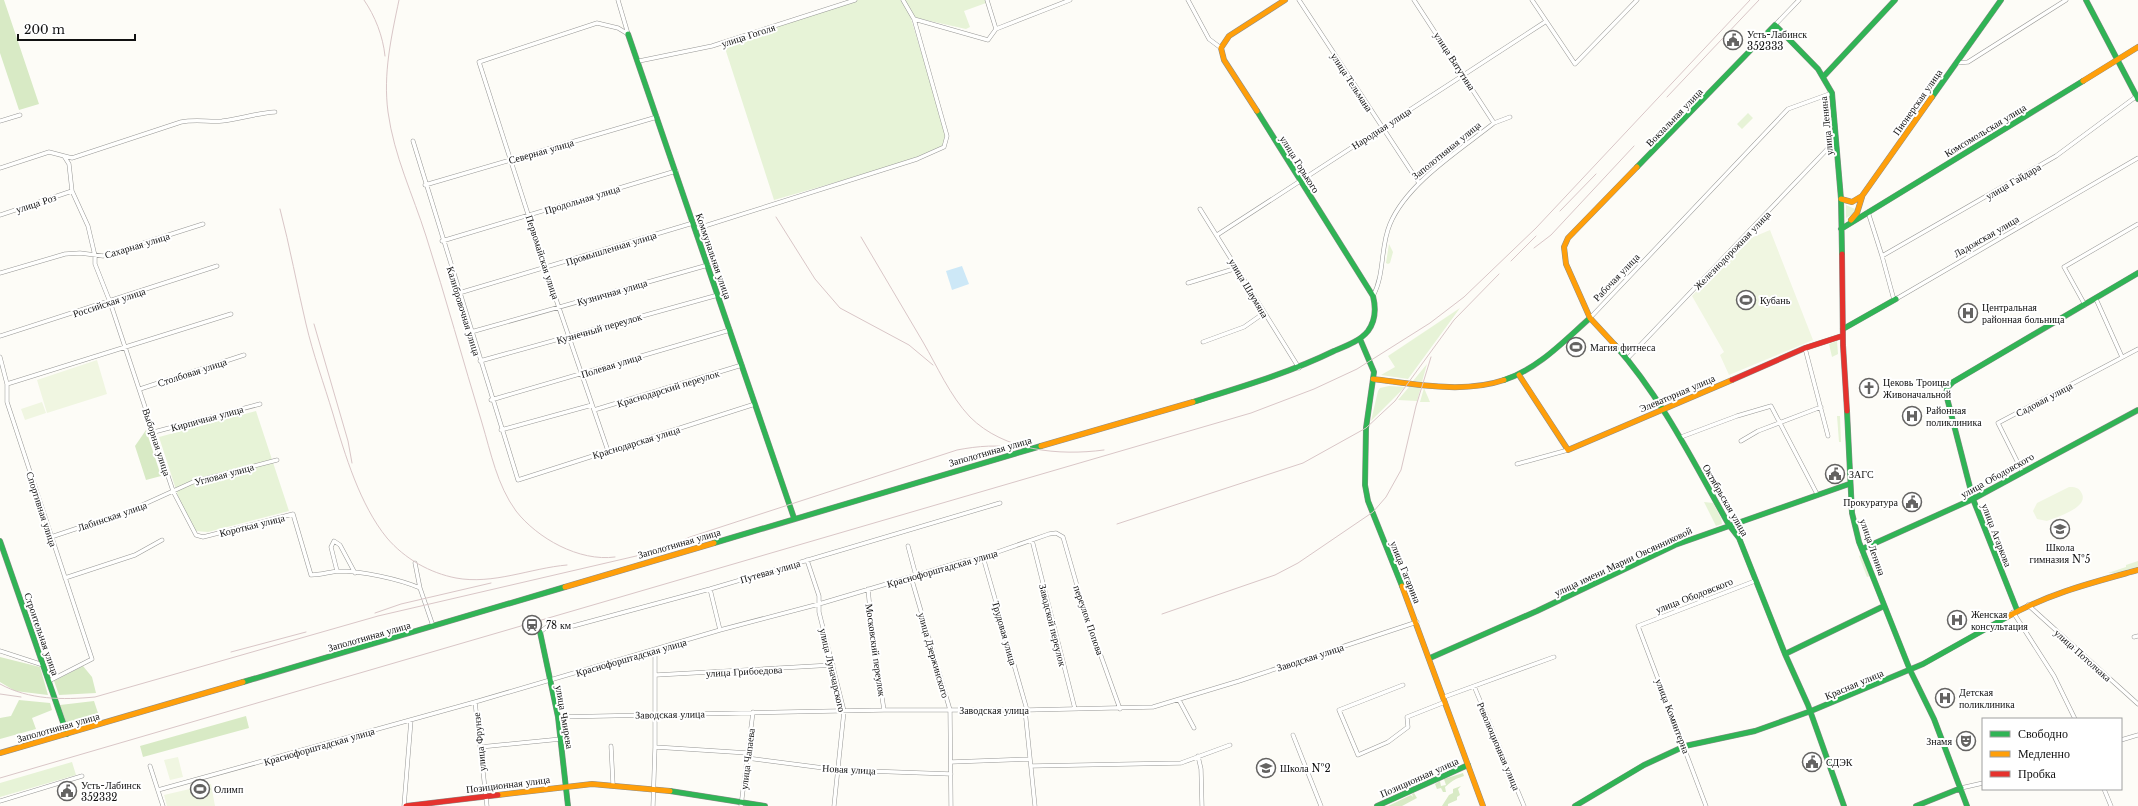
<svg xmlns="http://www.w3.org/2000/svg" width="2138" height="806" font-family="'Libre Baskerville',serif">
	<rect width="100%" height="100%" fill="#fdfcf7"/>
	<!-- green -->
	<path fill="#e7f3d7" d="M856,0h47l5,9 39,127 -3,11 -27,12 -143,41 -50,-155z
		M904,0h81l1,3 -22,8 6,16 -4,2 -54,-12z
		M1748,113l5,5 -11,11 -5,-5z
		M1846,205l9,4v4l-9,5z
		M1389,244l4,8 -3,11 -2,1 -2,-1z
		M1460,308l-52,71 -27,-4 14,-8 -7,-11z
		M1837,341l1,13 -6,3 -3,-13z
		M1427,364l-5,18 -9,-1z
		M1389,386l16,1 -34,34 7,-30 2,-3z
		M1409,387h12l-4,14 -19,-1z
		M1424,388l6,14h-10z
		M256,411l33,100 -81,21 -13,-1 -14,-26 -22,-68z
		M1837,416h3l1,26h-2z
		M1704,502l9,1 8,15 1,6 -6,2z
		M1862,555l8,21 -3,1 -8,-21z
		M2138,561v6l-23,6h-7l18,-6v-2z
		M72,762l4,13 -76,22v-14z"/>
	<!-- forest -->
	<path fill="#d8eac5" d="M0,0h4l35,104 -20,6 -19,-57z
		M146,430l15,46 -15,4 -11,-34z
		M0,657l40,10 8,28 -33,-4 -15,-9z
		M83,666l9,11 4,16 -37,2 -5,-14z
		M19,700l31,3 2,7 -20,8 4,11 -36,10v-21l11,-2z
		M94,701l5,15 -32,9 -7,-20z
		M246,716l3,12 -106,29 -3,-11z
		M1463,773l1,3c-12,4 -11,5 -19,11l1,5h-3l-2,-4 -4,1 -2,-5 5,-3 1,5 5,-1 -2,-6z
		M1461,786l-3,3 2,6 -3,2v3l-9,4v2h-6l7,-11 4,-2v-4z
		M1414,793l3,5 -15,8h-14l23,-11 2,2 -1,-3z"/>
	<!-- pitch -->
	<path fill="#f0f6e1" d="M1770,230l43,110 -84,35 -9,-20 4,-3 -32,-56 52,-55z
		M97,360l10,34 -60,19 -10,-33z
		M42,402l4,11 -21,7 -4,-11z
		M2069,487c5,0 9,0 12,5 10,15 -24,25 -34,29l-10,-2 -4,-8 4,-8z
		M178,757l5,20 -13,3 -6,-20z
		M211,784l4,22h-48l-3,-11z"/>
	<!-- water -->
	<path fill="#cde8f7" d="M962,266l7,18 -17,6 -6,-19z"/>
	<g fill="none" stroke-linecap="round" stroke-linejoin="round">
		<defs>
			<path id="street" d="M618,0l10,34
				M987,0l9,29
				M1188,0l21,39 12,9
				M1299,0l120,183
				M1414,0l80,123
				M1532,0l43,64 62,-64
				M914,19l74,21 8,-11
				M1775,25l24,-25
				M996,29l74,-29
				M639,61l73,-15 143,-46
				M1956,63l12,-1 98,-62
				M0,121l20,-6
				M413,141l105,339 237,-76
				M64,156l5,8 3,27 16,35 7,30v8l15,38 63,189 23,44 7,2 90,-23 18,61c10,0 18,-3 27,-4 24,0 61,8 82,17l13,38
				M0,168l49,-16 23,6 109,-36c14,-3 27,0 41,-1 18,-2 35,-8 53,-9
				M425,185l232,-68
				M1200,209l99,159
				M1868,212l14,44 12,44
				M0,215l72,-24
				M695,229l222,-70 27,-12 3,-11 -33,-117 -11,-19
				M1217,235l328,-213
				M442,241l234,-70
				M1882,256l174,-100 81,-60
				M0,273l65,-19 15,-1 23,3 100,-32
				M1188,283l49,-15
				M459,293l234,-70
				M1373,296c12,-22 7,-49 17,-72 17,-41 70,-74 104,-101l16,-6
				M1896,299l242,-141
				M2096,299l26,58
				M2085,305l-21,-38 74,-43
				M1590,318l198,-209 44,-16
				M471,332l237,-67
				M0,336l217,-70
				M1203,342l41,-15 20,-14
				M1805,348l23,88
				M0,357l7,27v18l85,257 -43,22
				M1627,359l209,-219
				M480,361l238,-66
				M7,384l224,-70
				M140,389l104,-34
				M491,400l239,-70
				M594,410l148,-45
				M501,430l91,-25
				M154,432l106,-28
				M1681,437l56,-21 34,-10 46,88
				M1741,441l17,-10 63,-24
				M608,451l-63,-184 -66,-205 118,-39 21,5 10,6
				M1517,464l51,-14
				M2022,471l-24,-48 140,-74
				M51,537l78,-26 64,-29 84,-22
				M1032,540l43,169
				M908,546l8,30
				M983,557l44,153
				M807,560l12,36v16l25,99 -10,95
				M415,563l5,25
				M337,571l-6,-24 3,-6 6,4 15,28
				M911,577l39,133 1,96
				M65,578l70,-23 27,-15
				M710,589l10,41
				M868,589l5,51 11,70
				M2028,605l110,99
				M2013,612l41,64 21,43
				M540,632l8,-6h25l137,-37 290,-86
				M2134,637l4,-1
				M0,651l43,14
				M656,675l177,-10
				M1403,685l-64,25 19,45 30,-13 20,-15 -1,-10 38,-15
				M1474,686l50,120
				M1444,697l110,-40
				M1179,700l15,28
				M475,702l12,104
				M1025,710l10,96
				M558,717l326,-7h143l126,-3 86,-26 178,-59
				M1293,735l28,71
				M2121,740l17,-5
				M611,746l2,38
				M480,747l81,-8
				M655,747l93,6
				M1198,756l3,13 1,37
				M747,758l92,12 112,4
				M951,762l79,-3
				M150,766l13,40
				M1031,766l150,-3 49,-18
				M1961,788l22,-5
				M2104,789l7,17
				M158,790l317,-88 245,-72 99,-26 145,-43 19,-4 66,-23 7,-1 7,4 19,66 38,106
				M0,801l82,-25
				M404,806l7,-86
				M653,806l2,-59v-97
				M741,806l12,-94
				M1706,806l-68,-180 117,-45"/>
			<path id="fast" d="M2086,0l52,99
				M628,34l166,484
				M1824,76l71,-76
				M1932,97l69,-97
				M1637,167l138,-142 43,44 14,24 9,106 1,55
				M1841,229l242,-148
				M1843,329l53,-30
				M1360,339l14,33 -8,56 -1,57 3,16 34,85
				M1615,345c47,53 79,118 114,180l10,13 46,116 23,51 36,101
				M1504,380c34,-11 60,-39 86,-62
				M1193,402c48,-15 96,-29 141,-51 12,-5 26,-10 34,-20 8,-11 8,-23 5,-35l-116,-185
				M1847,411l5,102 7,29 51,128 24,49 33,87
				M0,541l67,193
				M714,543l327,-97
				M1862,549l111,-50 165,-89
				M2017,610l-44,-111 -27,-105 1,-6 6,-6 185,-109
				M540,632l18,85 10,89
				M1785,654l99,-48
				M1430,658l107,-47 138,-66 174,-61
				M243,682l322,-95
				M670,791l95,15
				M1377,806l91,-41
				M1575,806l69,-41 41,-19 70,-15 56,-20 112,-47 84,-47
				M1916,806l45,-18"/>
			<path id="slow" d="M2083,81l55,-34
				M1257,111l-33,-51 -3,-12 8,-12 56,-36
				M1841,199l11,3 10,-6 70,-99
				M1851,220l6,-7 5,-16
				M1615,345l-25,-27 -24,-54 -2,-17 4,-9 69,-71
				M1519,375l49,75 164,-70
				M1373,379c42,5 90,15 131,1
				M1041,446l152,-44
				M1402,586l81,220
				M565,587l149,-44
				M2007,617c43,-24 84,-34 131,-47
				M0,753l243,-71
				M498,795l94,-11 78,7"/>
			<path id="jam" d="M1842,254l1,91 4,66
				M1732,380l73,-32 37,-12
				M406,806l92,-11"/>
		</defs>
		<!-- street casing -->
		<use href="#street" stroke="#979795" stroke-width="4.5"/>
		<!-- fast casing -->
		<use href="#fast" stroke="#8e8d8b" stroke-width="6"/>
		<!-- slow casing -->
		<use href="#slow" stroke="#8e8d8b" stroke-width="6"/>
		<!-- jam casing -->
		<use href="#jam" stroke="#8e8d8b" stroke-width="6"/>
		<!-- street -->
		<use href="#street" stroke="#fffffe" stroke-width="3.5"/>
		<!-- fast -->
		<use href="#fast" stroke="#30b455" stroke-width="5"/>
		<!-- slow -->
		<use href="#slow" stroke="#ff9f0a" stroke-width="5"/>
		<!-- jam -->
		<use href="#jam" stroke="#e5322d" stroke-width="5"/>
		<!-- rail -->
		<path stroke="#d9c6c7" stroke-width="1" d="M364,0c11,16 19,36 21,56
			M399,0c-8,38 -16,74 -11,112 6,44 25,83 38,124 20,62 37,125 56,187 9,30 15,62 34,88 21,27 63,51 99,46
			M1667,97l92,-97
			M280,209c10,38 17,77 26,115 7,30 18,60 27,90 12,41 27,91 54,124 18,21 43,35 69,40 37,7 75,-10 111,-13
			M1560,211l36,-37
			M776,217l39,62 25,29 69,37 24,20
			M861,237c21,35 41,70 62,105 14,24 27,54 47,75 34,34 89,39 134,33
			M1534,248l17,-13 83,-89
			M1511,261l25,-25
			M314,324l34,117 4,22
			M1117,524l186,-61 63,-35 29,-27 59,-81 45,-46
			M375,613l26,-9 90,-21
			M1162,614l113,-39 23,-12 75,-51 13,-15 15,-27 15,-64 15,-49
			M231,652l75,-20
			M0,684c29,16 63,16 95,13l283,-81 284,-66 28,-13 267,-87c21,-4 42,-6 63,-1
			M0,694l21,3
			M0,778l1251,-365 63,-24 43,-20 73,-46 34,-26 72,-69 214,-228"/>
	</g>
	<!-- icons -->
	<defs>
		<symbol id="civic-ring" viewBox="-11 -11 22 22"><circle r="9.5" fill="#fff" stroke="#646362" stroke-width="1.5"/><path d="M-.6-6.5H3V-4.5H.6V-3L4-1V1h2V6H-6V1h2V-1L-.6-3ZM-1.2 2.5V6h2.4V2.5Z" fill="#646362"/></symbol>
		<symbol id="stadium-ring" viewBox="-11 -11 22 22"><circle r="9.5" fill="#fff" stroke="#646362" stroke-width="1.5"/><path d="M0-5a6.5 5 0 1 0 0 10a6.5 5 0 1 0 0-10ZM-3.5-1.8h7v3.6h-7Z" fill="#646362"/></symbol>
		<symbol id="hospital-ring" viewBox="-11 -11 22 22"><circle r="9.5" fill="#fff" stroke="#646362" stroke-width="1.5"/><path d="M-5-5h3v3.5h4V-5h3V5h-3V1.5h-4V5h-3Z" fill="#646362"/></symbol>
		<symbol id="church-ring" viewBox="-11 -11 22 22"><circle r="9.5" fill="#fff" stroke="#646362" stroke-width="1.5"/><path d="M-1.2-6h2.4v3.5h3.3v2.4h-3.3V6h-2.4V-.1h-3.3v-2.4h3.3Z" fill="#646362"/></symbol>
		<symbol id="school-ring" viewBox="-11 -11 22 22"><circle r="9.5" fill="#fff" stroke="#646362" stroke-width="1.5"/><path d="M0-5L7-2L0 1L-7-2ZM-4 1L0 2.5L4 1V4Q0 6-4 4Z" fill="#646362"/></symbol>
		<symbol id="station-ring" viewBox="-11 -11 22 22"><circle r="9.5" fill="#fff" stroke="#646362" stroke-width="1.5"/><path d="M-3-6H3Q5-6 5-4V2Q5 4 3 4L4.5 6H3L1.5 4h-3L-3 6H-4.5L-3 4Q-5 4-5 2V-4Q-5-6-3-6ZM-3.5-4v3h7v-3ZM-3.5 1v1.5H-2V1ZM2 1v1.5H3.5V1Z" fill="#646362"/></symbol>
		<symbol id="theatre-ring" viewBox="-11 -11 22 22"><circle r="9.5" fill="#fff" stroke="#646362" stroke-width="1.5"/><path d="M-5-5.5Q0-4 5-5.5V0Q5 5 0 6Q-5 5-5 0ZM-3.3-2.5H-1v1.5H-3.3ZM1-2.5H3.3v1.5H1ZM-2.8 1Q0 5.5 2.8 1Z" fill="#646362"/></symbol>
	</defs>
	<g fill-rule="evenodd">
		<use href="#civic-ring" x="1722" y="29" width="22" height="22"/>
		<use href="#stadium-ring" x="1735" y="289" width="22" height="22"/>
		<use href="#hospital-ring" x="1957" y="302" width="22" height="22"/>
		<use href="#stadium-ring" x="1565" y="336" width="22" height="22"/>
		<use href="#church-ring" x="1858" y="377" width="22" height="22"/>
		<use href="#hospital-ring" x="1901" y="405" width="22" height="22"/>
		<use href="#civic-ring" x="1824" y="463" width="22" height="22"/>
		<use href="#civic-ring" x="1901" y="491" width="22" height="22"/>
		<use href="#school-ring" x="2049" y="518" width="22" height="22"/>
		<use href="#hospital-ring" x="1946" y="609" width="22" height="22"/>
		<use href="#station-ring" x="521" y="614" width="22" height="22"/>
		<use href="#hospital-ring" x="1934" y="687" width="22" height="22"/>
		<use href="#theatre-ring" x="1955" y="730" width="22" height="22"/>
		<use href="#civic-ring" x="1801" y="751" width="22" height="22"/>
		<use href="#school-ring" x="1255" y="757" width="22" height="22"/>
		<use href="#stadium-ring" x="189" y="778" width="22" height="22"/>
		<use href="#civic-ring" x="56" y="780" width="22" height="22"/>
	</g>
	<g text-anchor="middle" stroke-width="4" stroke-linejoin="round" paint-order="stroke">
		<!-- poi labels -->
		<g font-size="10" fill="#111" stroke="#fff" text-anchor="start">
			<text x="1747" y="38">Усть-Лабинск<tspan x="1747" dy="12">352333</tspan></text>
			<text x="1760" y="304">Кубань</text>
			<text x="1982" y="311">Центральная<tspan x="1982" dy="12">районная больница</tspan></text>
			<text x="1590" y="351">Магия фитнеса</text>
			<text x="1883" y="386">Цековь Троицы<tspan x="1883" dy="12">Живоначальной</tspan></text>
			<text x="1926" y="414">Районная<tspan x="1926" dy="12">поликлиника</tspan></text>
			<text x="1849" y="478">ЗАГС</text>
			<text x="1898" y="506" text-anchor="end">Прокуратура</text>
			<text x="2060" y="551" text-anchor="middle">Школа<tspan x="2060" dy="12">гимназия №5</tspan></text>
			<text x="1971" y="618">Женская<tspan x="1971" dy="12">консультация</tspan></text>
			<text x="546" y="629">78 км</text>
			<text x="1959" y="696">Детская<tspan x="1959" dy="12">поликлиника</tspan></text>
			<text x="1952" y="745" text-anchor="end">Знамя</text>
			<text x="1826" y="766">СДЭК</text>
			<text x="1280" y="772">Школа №2</text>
			<text x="81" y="789">Усть-Лабинск<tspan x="81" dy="12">352332</tspan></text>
			<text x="214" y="793">Олимп</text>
		</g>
		<!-- street labels -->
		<g font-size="10" fill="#111" stroke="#fff">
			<text transform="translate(748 35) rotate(-18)" y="4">улица Гоголя</text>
			<text transform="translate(1455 61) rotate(57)" y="4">улица Ватутина</text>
			<text transform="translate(1352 82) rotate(57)" y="4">улица Тельмана</text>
			<text transform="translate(1917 102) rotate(-55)" y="4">Пионерская улица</text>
			<text transform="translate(1674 117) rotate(-46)" y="4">Вокзальная улица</text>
			<text transform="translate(1826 126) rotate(-96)" y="4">улица Ленина</text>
			<text transform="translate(1381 128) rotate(-33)" y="4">Народная улица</text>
			<text transform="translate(1985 130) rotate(-31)" y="4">Комсомольская улица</text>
			<text transform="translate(1446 150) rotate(-39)" y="4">Заполотняная улица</text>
			<text transform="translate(541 151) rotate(-16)" y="4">Северная улица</text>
			<text transform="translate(1300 164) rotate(58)" y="4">улица Горького</text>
			<text transform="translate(2013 181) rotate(-30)" y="4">улица Гайдара</text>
			<text transform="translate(582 199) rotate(-17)" y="4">Продольная улица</text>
			<text transform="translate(36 203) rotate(-18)" y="4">улица Роз</text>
			<text transform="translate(1986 236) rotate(-30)" y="4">Ладожская улица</text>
			<text transform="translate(137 245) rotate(-17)" y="4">Сахарная улица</text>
			<text transform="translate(611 248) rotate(-17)" y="4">Промышленная улица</text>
			<text transform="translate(1732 250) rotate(-46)" y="4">Железнодорожная улица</text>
			<text transform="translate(714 256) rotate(71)" y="4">Коммунальная улица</text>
			<text transform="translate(543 257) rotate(72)" y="4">Первомайская улица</text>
			<text transform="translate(1616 277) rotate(-46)" y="4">Рабочая улица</text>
			<text transform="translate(1249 288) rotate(59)" y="4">улица Шаумяна</text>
			<text transform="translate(612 292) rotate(-16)" y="4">Кузничная улица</text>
			<text transform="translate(109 302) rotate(-18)" y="4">Российская улица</text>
			<text transform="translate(464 311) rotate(73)" y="4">Калибровочная улица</text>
			<text transform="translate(599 328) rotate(-16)" y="4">Кузнечный переулок</text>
			<text transform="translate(611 365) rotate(-17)" y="4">Полевая улица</text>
			<text transform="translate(192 372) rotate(-18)" y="4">Столбовая улица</text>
			<text transform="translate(668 388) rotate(-17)" y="4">Краснодарский переулок</text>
			<text transform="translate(1677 393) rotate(-23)" y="4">Элеваторная улица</text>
			<text transform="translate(2044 399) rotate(-28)" y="4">Садовая улица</text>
			<text transform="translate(207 418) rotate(-15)" y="4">Кирпичная улица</text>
			<text transform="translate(157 442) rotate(72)" y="4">Выборная улица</text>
			<text transform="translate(636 442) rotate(-17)" y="4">Краснодарская улица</text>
			<text transform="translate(990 451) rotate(-16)" y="4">Заполотняная улица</text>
			<text transform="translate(224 474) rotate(-15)" y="4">Угловая улица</text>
			<text transform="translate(1997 475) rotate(-29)" y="4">улица Ободовского</text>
			<text transform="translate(1726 500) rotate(60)" y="4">Октябрьская улица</text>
			<text transform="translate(42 509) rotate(72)" y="4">Спортивная улица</text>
			<text transform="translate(112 516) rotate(-19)" y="4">Лабинская улица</text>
			<text transform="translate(252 525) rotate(-14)" y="4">Короткая улица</text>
			<text transform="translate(1997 535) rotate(69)" y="4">улица Агаркова</text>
			<text transform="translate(679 543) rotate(-16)" y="4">Заполотняная улица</text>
			<text transform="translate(1873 547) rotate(71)" y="4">улица Ленина</text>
			<text transform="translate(1623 561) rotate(-25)" y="4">улица имени Марии Овсянниковой</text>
			<text transform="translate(942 568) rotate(-16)" y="4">Краснофорштадская улица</text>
			<text transform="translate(770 571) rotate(-16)" y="4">Путевая улица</text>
			<text transform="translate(1406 572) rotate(68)" y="4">улица Гагарина</text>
			<text transform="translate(1694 595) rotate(-21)" y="4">улица Ободовского</text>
			<text transform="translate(1089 620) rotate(71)" y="4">переулок Попова</text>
			<text transform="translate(1053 625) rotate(76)" y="4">Заводской переулок</text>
			<text transform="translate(1005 633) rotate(74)" y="4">Трудовая улица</text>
			<text transform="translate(42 634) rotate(71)" y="4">Строительная улица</text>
			<text transform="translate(369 636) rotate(-16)" y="4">Заполотняная улица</text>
			<text transform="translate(876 650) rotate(82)" y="4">Московский переулок</text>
			<text transform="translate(934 655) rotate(74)" y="4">улица Дзержинского</text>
			<text transform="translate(2083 655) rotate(42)" y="4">улица Потолчака</text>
			<text transform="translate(631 657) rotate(-16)" y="4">Краснофорштадская улица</text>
			<text transform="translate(1310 657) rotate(-18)" y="4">Заводская улица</text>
			<text transform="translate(833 670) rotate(77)" y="4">улица Луначарского</text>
			<text transform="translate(744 671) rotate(-3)" y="4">улица Грибоедова</text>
			<text transform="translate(1854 684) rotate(-23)" y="4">Красная улица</text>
			<text x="994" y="714">Заводская улица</text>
			<text transform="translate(670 714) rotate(-1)" y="4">Заводская улица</text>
			<text transform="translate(1673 716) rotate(69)" y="4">улица Коминтерна</text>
			<text transform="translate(565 717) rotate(80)" y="4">улица Чмирева</text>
			<text transform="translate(58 727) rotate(-16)" y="4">Заполотняная улица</text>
			<text transform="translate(479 742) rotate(-96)" y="4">улица Фрунзе</text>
			<text transform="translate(319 746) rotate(-16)" y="4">Краснофорштадская улица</text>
			<text transform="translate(1499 746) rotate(67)" y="4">Революционная улица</text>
			<text transform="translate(747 759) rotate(-83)" y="4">улица Чапаева</text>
			<text transform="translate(849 769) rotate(3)" y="4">Новая улица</text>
			<text transform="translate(1419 777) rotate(-24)" y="4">Позиционная улица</text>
			<text transform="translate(508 784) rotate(-7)" y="4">Позиционная улица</text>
		</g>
	</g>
	<!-- legend -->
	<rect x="1982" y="718" width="140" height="72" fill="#ffffff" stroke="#a0a0a0"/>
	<rect x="1990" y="731" width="20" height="6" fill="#30b455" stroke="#a0a0a0"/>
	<text x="2018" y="738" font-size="12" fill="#111111">Свободно</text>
	<rect x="1990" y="751" width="20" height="6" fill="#ff9f0a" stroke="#a0a0a0"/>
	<text x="2018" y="758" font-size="12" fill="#111111">Медленно</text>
	<rect x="1990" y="771" width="20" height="6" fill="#e5322d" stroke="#a0a0a0"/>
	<text x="2018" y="778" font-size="12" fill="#111111">Пробка</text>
	<!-- scale -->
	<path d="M18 34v6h117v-6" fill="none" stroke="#111111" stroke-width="2"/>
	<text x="24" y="34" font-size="12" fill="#111111" stroke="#ffffff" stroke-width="3" paint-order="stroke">200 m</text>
</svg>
